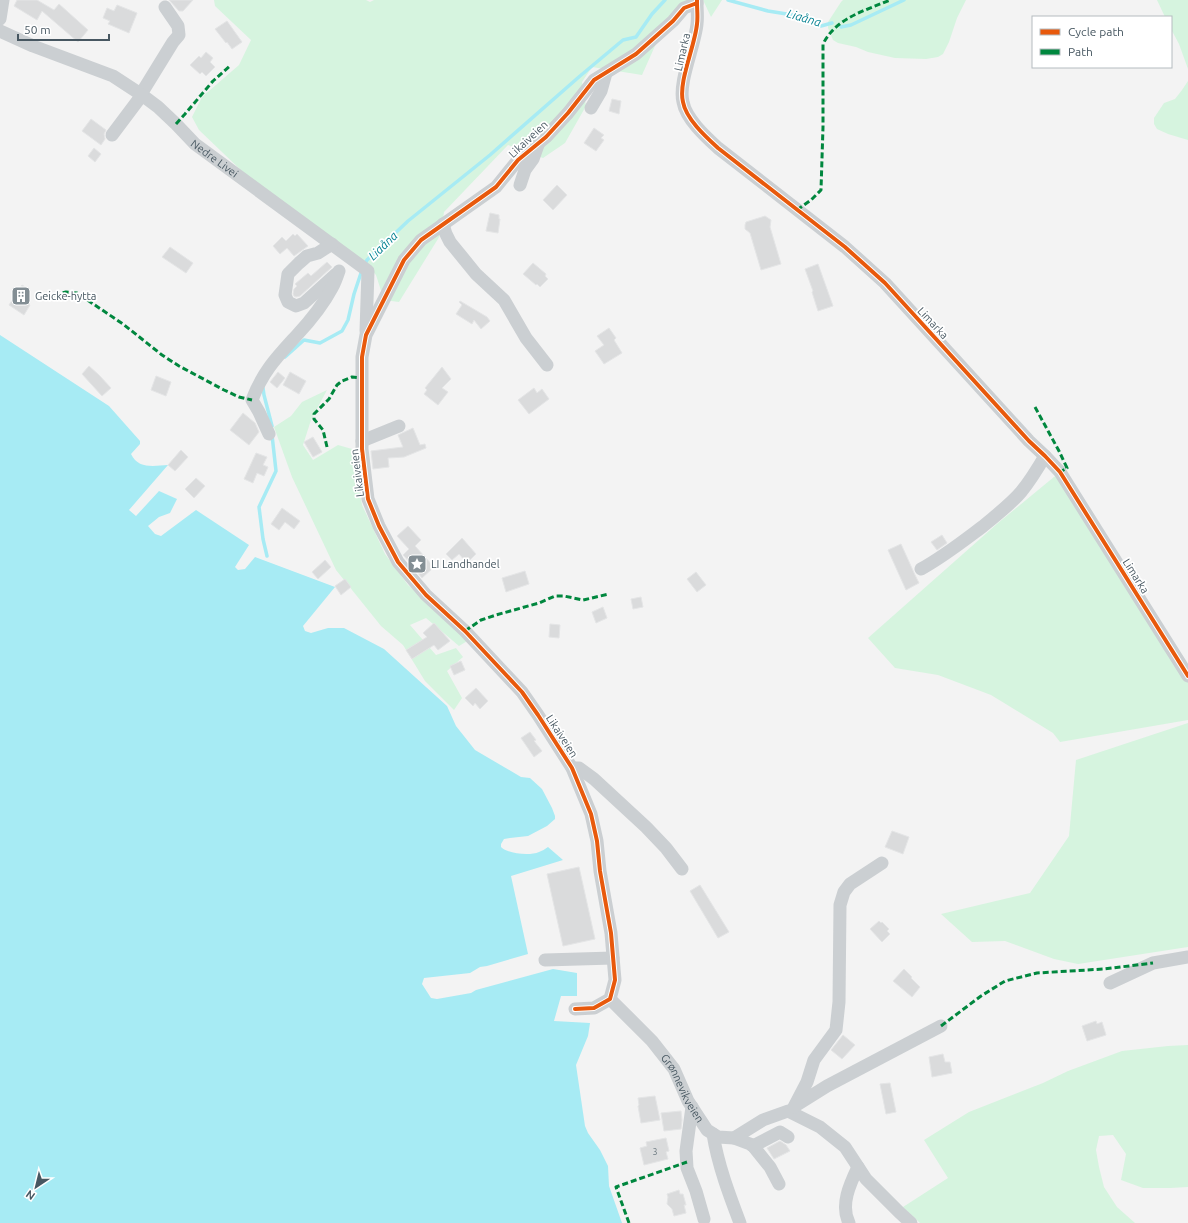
<svg xmlns="http://www.w3.org/2000/svg" width="1188" height="1223" font-family="Ubuntu,sans-serif">
	<rect width="100%" height="100%" fill="#f3f3f3"/>
	<!-- green -->
	<path fill="#d6f4df" d="M214,0h152l4,2 4,-2h313l-24,28 -21,47 -50,-8 -10,15 4,24 -21,37 -22,15 -35,-13 -64,67 -3,22 -42,68 -15,-2 -8,-25 -11,-12 -119,-88 -47,-45 -7,-13 10,-20 37,-32 12,-25 -36,-34z
		M703,0h19l-11,17z
		M843,0h123l-9,18 -8,24 -6,12 -5,3 -12,2 -31,-1 -27,-6 -12,-5 -18,-4 -5,-3 -5,-12v-6l13,-20z
		M1157,0h31v69l-9,-25 -8,-15v-12h-6z
		M1188,81v59l-20,-6 -11,-5 -3,-5v-6l10,-15 11,-4 7,-9z
		M327,390l-16,30 -8,25 10,15 25,-15 14,4 10,56 23,49 23,31 61,55 -10,6 -33,-28 -16,7 26,30 20,-7 7,9 -16,14 15,27 -8,12 -29,-29 -22,-36 -22,-19 -45,-56 -44,-93 -18,-50 17,-11 11,-14z
		M1060,472l128,204v44l-128,22 -7,-9 -62,-38 -53,-20 -43,-7 -27,-30 130,-115z
		M1188,723v224l-110,17 -24,-5 -49,-18 -33,1 -31,-28 89,-21 39,-57 7,-76z
		M1188,1045v142l-18,1h-27l-22,-8 5,-26 -13,-19 -14,1 -3,14 3,17 5,20 13,20 18,16h-215l-17,-16 45,-29 -24,-38 45,-28 74,-29 25,-12 54,-20 46,-5z"/>
	<!-- water -->
	<path fill="#a7ebf4" d="M0,335l109,71 31,35v3l-9,10c7,15 22,12 37,11l-39,45 7,6 23,-25 18,8 -7,14 -11,4 -11,9 7,8 6,2 35,-26 53,35 -14,22 3,3 7,-1 10,-12 80,30 -32,39 2,5 6,2 17,-5h16l40,21 63,57 9,20 19,24 46,27 9,1 12,11 10,19 3,8v3l-8,7 -19,10 -18,2 -6,1 -3,5v3c7,7 29,9 38,5 3,-1 6,-3 9,-5l15,13 -52,16 17,78 -41,12 -7,1 -10,6 -46,5 -2,6 9,14 6,1 34,-6 5,-3 77,-21 24,4v23h-16l-7,25 36,2 -2,13 -12,29 9,61 3,7 12,17 8,16 1,20 13,37h-622z"/>
	<g fill="none" stroke-linecap="round" stroke-linejoin="round">
		<!-- stream -->
		<path stroke="#a7ebf4" stroke-width="3.5" d="M728,0l40,11 25,4 14,7 14,4 11,-3
			M841,27l10,-2 53,-25
			M365,264l2,-4 41,-39 82,-66 90,-79 43,-36 13,-3 16,-23 13,-14
			M285,357l19,-17 16,3 22,-12 6,-11 6,-26 8,-24
			M263,388l1,7 8,31
			M267,556l-4,-17 -4,-32 17,-36 -4,-36"/>
	</g>
	<!-- building -->
	<path fill="#dadbdc" stroke="#e4e5e6" d="M17,0h20l17,10 5,-6 29,26 -10,12 -36,-31 -5,9 -23,-14z
		M169,0h24l-10,11h-4z
		M117,5l20,8 -8,20 -21,-9 2,-3 -7,-3 4,-10 7,3z
		M227,21l15,21 -10,7 -5,-7 -1,1 -11,-14z
		M206,52l7,6 -3,4 5,5 -9,9 -4,-4 -2,2 -10,-9 9,-9 2,2z
		M612,99l9,2 -2,13 -10,-3z
		M91,119l15,11 -2,4 1,5 -4,6 -19,-14z
		M594,128l10,7 -3,3 3,2 -8,11 -12,-8z
		M94,148l7,6 -6,8 -7,-6z
		M557,185l10,10 -14,15 -10,-10z
		M490,213l9,2v4h1l-2,14 -12,-2z
		M765,216l6,4 -1,7 11,37 -20,6 -11,-37 -5,-4v-4l1,-3z
		M293,234l2,2 2,-2 11,12 -14,10 -7,-8 -7,6 -7,-8 9,-9 4,4z
		M170,247l23,16 -7,10 -24,-16z
		M327,262l5,5 -32,29 -4,1 -2,-1 -1,-2 1,-5 3,-3 -2,-2 13,-11 3,3z
		M533,263l13,11 -1,2 3,3 -8,8 -3,-3 -1,1 -13,-11z
		M818,264l15,42 -15,5 -6,-19 1,-1 -8,-22z
		M22,285l8,5 -7,11 7,4 -6,10 -15,-10z
		M460,301l27,16 3,4 -9,8 -7,-9 -2,4 -16,-10 6,-9 -3,-3z
		M609,328l7,10 -2,2 8,13 -18,11 -9,-13 9,-6 -7,-9z
		M89,366l10,9 12,13 -9,8 -20,-22z
		M442,367l9,12 -9,9 6,4 -10,13 -14,-11 3,-4 -2,-2z
		M278,372l7,6 -8,10 -7,-6z
		M290,372l16,9 -7,13 -16,-9z
		M156,376l15,6 -5,14 -15,-6z
		M534,388l3,5 5,-4 7,10 -20,15 -11,-14z
		M243,413l12,10 4,9 -10,13 -19,-15z
		M413,428l7,17 5,-1 1,4 -22,9 -16,1 1,9 -16,2 -2,-18 32,-4 -5,-12z
		M313,437l9,15 -9,5 -9,-15z
		M181,450l7,7 -13,14 -7,-6z
		M256,453l11,4 -4,8 5,2 -4,9 -7,-3 -4,10 -9,-4z
		M196,478l9,8 -11,12 -9,-9z
		M282,508l18,13 -6,8 -9,-7 -6,8 -8,-6z
		M408,526l13,14 -6,6 19,21 -12,11 -17,-21 -2,-2 6,-6 -12,-13z
		M942,535l5,8 -10,7 -6,-8z
		M462,538l14,16 -9,9 -8,-9 -7,6 -6,-6z
		M901,544l14,31 4,8 -13,7 -18,-40z
		M325,560l6,7 -13,12 -6,-7z
		M525,571l4,13 -23,8 -4,-14z
		M696,572l10,13 -9,7 -10,-13z
		M345,579l6,8 -10,8 -6,-9z
		M641,597l2,10 -10,2 -2,-10z
		M603,607l4,11 -11,5 -4,-11z
		M434,623l16,18 -12,9 -4,-5 -22,14 -6,-9 21,-13 -4,-4z
		M550,624l10,1 -1,13 -10,-1z
		M461,661l4,9 -11,5 -4,-9z
		M476,688l12,13 -8,8 -5,-6 -2,3 -8,-8z
		M530,732l6,8 -2,1 8,10 -8,6 -13,-19z
		M892,831l17,6 -6,17 -18,-7z
		M579,867l16,72 -32,7 -16,-72z
		M700,885l29,47 -11,6 -28,-47z
		M879,921l2,2 1,-1 7,7 -2,2 3,3 -8,8 -12,-13z
		M904,969l8,8 -1,1 9,9 -8,10 -19,-16z
		M1096,1021l1,3 5,-2 4,13 -19,6 -5,-15z
		M843,1035l12,10 -13,14 -11,-9z
		M943,1054l2,8h5l2,11 -20,4 -3,-20z
		M890,1083l6,29 -10,2 -6,-30z
		M655,1096l5,24 -19,3 -3,-17 1,-1 -1,-7z
		M681,1111l1,9 -1,9 -17,2 -3,-18z
		M666,1138l3,13 -3,1 2,7 -24,6 -4,-17 7,-2 -1,-4z
		M780,1141l6,4 4,6 -16,8 -7,-11z
		M679,1190l1,4h3l3,11h-2l2,8 -12,3 -2,-7 -5,-5 1,-7 -1,-3z"/>
	<g fill="none" stroke-linecap="round" stroke-linejoin="round">
		<!-- minor -->
		<g stroke="#cbcfd2" stroke-width="13">
			<path d="M697,3c0,7 1,14 0,21 -2,22 -19,58 -14,78 3,17 23,35 35,46l127,99 40,36 144,158 16,15 15,16 128,204"/>
			<path d="M0,19l3,-19"/>
			<path id="s1" d="M0,31l33,15 80,30 29,19 16,12 18,17 19,20 173,127 -2,60"/>
			<path d="M141,94l32,-52 6,-7 -1,-9 -13,-19"/>
			<path d="M591,108l10,-17 5,-18"/>
			<path d="M112,135l30,-40"/>
			<path d="M520,185l5,-15 8,-11 6,-17"/>
			<path d="M443,224l3,10 4,8 26,32 28,26 22,38 21,27"/>
			<path d="M332,244l-14,9 -11,3 -8,7 -11,11 -3,21 3,7 8,4 8,-3 32,-29"/>
			<path d="M269,434l-10,-22 -7,-12c11,-29 25,-43 45,-65 13,-14 26,-30 35,-47 3,-5 5,-11 7,-17"/>
			<path d="M362,441l37,-15"/>
			<path d="M921,569c22,-12 41,-27 61,-42 13,-11 28,-22 39,-35 9,-11 17,-24 24,-36"/>
			<path d="M572,768h7l15,11 52,48 20,21 16,21"/>
			<path d="M545,960l68,-2"/>
			<path d="M1110,983l43,-20 35,-6"/>
			<path id="s2" d="M610,999l42,42 22,28 14,32 19,29 11,7 16,1 29,-18 25,-9 32,16 25,20 21,32 33,33 12,11"/>
			<path d="M575,1009l19,-1 16,-9 5,-19 -4,-47 -11,-62 -3,-30 -6,-27 -19,-46 -34,-53 -16,-23 -57,-61 -39,-36 -28,-33 -19,-36 -11,-27 -6,-50v-92l4,-22 38,-75 17,-20 75,-53 22,-27 28,-23 22,-24 26,-33 42,-26 37,-33 11,-13 13,-5v-3"/>
			<path d="M795,1106l32,-20 114,-60"/>
			<path d="M692,1107l-6,44 1,17 9,23 8,28"/>
			<path d="M794,1107l13,-25 7,-22 22,-30 3,-28 1,-97 4,-13 6,-8 32,-21"/>
			<path d="M713,1134c5,31 16,60 27,89"/>
			<path d="M734,1138l16,6 3,2 17,21 9,17"/>
			<path d="M753,1146l27,-14 8,5"/>
			<path d="M849,1223c-9,-18 1,-39 9,-56"/>
		</g>
		<!-- quiet -->
		<path stroke="#00873e" stroke-width="3" stroke-dasharray="6 3" stroke-linecap="butt" d="M176,124l9,-10 28,-33 18,-16
			M797,210l14,-10 10,-10 2,-63v-83c13,-26 41,-33 67,-44
			M54,295l12,-3 11,1 46,31 39,31 17,11 45,24 15,7 13,3
			M1035,407l24,44 8,17 -7,4
			M327,447l-4,-17 -9,-11v-5l15,-15 8,-14 5,-4 10,-4 10,1
			M465,631l16,-11 15,-5 43,-12 16,-7h9l19,4 26,-6
			M941,1026l40,-30 24,-15 32,-8 67,-4 49,-6
			M629,1223l-13,-36 71,-25"/>
		<defs>
			<path id="cycleway" d="M697,3c0,7 1,14 0,21 -2,22 -19,58 -14,78 3,17 23,35 35,46l127,99 40,36 144,158 16,15 15,16 128,204
				M575,1009l19,-1 16,-9 5,-19 -4,-47 -11,-62 -3,-30 -6,-27 -19,-46 -34,-53 -16,-23 -57,-61 -39,-36 -28,-33 -19,-36 -11,-27 -6,-50v-92l4,-22 38,-75 17,-20 75,-53 22,-27 28,-23 22,-24 26,-33 42,-26 37,-33 11,-13 13,-5v-3"/>
		</defs>
		<!-- cycleway casing -->
		<use href="#cycleway" stroke="#fff" stroke-width="6"/>
		<!-- cycleway -->
		<use href="#cycleway" stroke="#e8590c" stroke-width="4"/>
	</g>
	<!-- icons -->
	<defs>
		<symbol id="building-square" viewBox="-11 -11 22 22"><rect x="-9" y="-9" width="18" height="18" rx="4" fill="#838e94" stroke="#fff"/><path d="M-4-6H4V6H1V3H-1V6H-4ZM-2.5-4.3h1.7v1.8h-1.7ZM.8-4.3h1.7v1.8H.8ZM-2.5-1h1.7V.8h-1.7ZM.8-1h1.7V.8H.8Z" fill="#fff"/></symbol>
		<symbol id="sight-square" viewBox="-11 -11 22 22"><rect x="-9" y="-9" width="18" height="18" rx="4" fill="#838e94" stroke="#fff"/><path d="M0-6L1.8-2.2L6-1.7L2.9 1.2L3.7 5.4L0 3.3L-3.7 5.4L-2.9 1.2L-6-1.7L-1.8-2.2Z" fill="#fff"/></symbol>
	</defs>
	<g fill-rule="evenodd">
		<use href="#building-square" x="10" y="285" width="22" height="22"/>
		<use href="#sight-square" x="406" y="553" width="22" height="22"/>
	</g>
	<g text-anchor="middle" stroke-width="3.5" stroke-linejoin="round" paint-order="stroke">
		<!-- number labels -->
		<g font-size="9" fill="#6d7a81">
			<text x="655" y="1155">3</text>
		</g>
		<!-- street labels -->
		<g font-size="11" fill="#475761" stroke="#fff">
			<text transform="translate(682 52) rotate(-77)" y="4">Limarka</text>
			<text transform="translate(528 139) rotate(-43)" y="4">Likaiveien</text>
			<text dy="4" stroke="none"><textPath href="#s1" startOffset="253">Nedre Livei</textPath></text>
			<text transform="translate(933 323) rotate(47)" y="4">Limarka</text>
			<text transform="translate(357 473) rotate(-97)" y="4">Likaiveien</text>
			<text transform="translate(1136 576) rotate(58)" y="4">Limarka</text>
			<text transform="translate(562 736) rotate(57)" y="4">Likaiveien</text>
			<text dy="4" stroke="none"><textPath href="#s2" startOffset="116">Grønnevikveien</textPath></text>
		</g>
		<!-- poi labels -->
		<g font-size="11" fill="#475761" stroke="#fff" text-anchor="start">
			<text x="35" y="300">Geicke-hytta</text>
			<text x="431" y="568">LI Landhandel</text>
		</g>
		<!-- water labels -->
		<g font-size="12" font-style="italic" fill="#048191" stroke="#fff">
			<text transform="translate(804 18) rotate(16)" y="4">Liaåna</text>
			<text transform="translate(383 246) rotate(-44)" y="4">Liaåna</text>
		</g>
	</g>
	<!-- legend -->
	<rect x="1032" y="16" width="140" height="52" fill="#ffffff" stroke="#b5bcc0"/>
	<rect x="1040" y="29" width="20" height="6" fill="#e8590c" stroke="#b5bcc0"/>
	<text x="1068" y="36" font-size="12" fill="#475761">Cycle path</text>
	<rect x="1040" y="49" width="20" height="6" fill="#00873e" stroke="#b5bcc0"/>
	<text x="1068" y="56" font-size="12" fill="#475761">Path</text>
	<!-- north arrow -->
	<g transform="translate(36 1187) rotate(215)" stroke="#ffffff" stroke-width="3" paint-order="stroke">
	<path d="M0-3L7 15L0 10L-7 15Z" fill="#475761"/>
	<text y="-6" font-size="11" font-weight="bold" text-anchor="middle" fill="#475761">N</text>
	</g>
	<!-- scale -->
	<path d="M18 34v6h91v-6" fill="none" stroke="#475761" stroke-width="2"/>
	<text x="24" y="34" font-size="12" fill="#475761" stroke="#ffffff" stroke-width="3" paint-order="stroke">50 m</text>
</svg>
